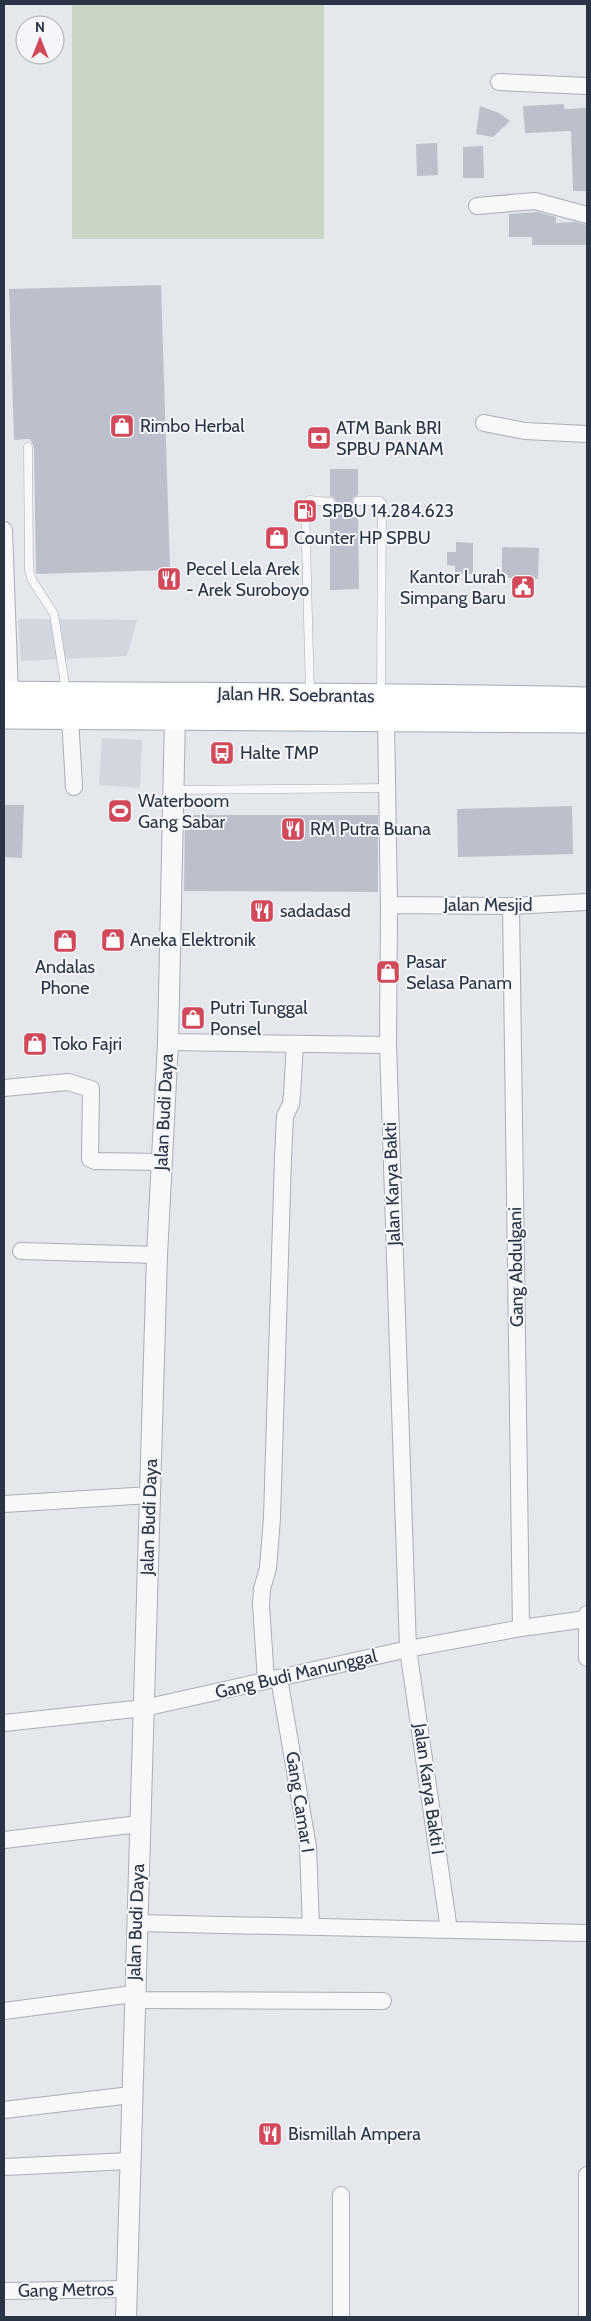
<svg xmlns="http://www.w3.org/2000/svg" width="591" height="2321" font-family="Cabin,sans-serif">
	<rect width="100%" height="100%" fill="#e4e7ec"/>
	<!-- built -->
	<path fill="#d2d6de" d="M18,619l119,1 -10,36 -106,5z
		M102,738l40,2 -2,48 -41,-3z"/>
	<!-- green -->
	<path fill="#c9d6c5" d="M72,4h252v235h-252z"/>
	<!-- building -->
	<path fill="#bbc0ca" d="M564,104v5l23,-1v83h-14l-2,-60 -46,2 -2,-27z
		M480,106l19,7 11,8 -17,16 -17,-3z
		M437,143l1,32 -21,1 -1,-32z
		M483,146l1,32h-21v-31z
		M537,212l19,5v6l20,-1 11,3v20h-55v-8h-23v-23z
		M161,285l9,285 -134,4 -2,-127 -4,-8 -16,1 -5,-151z
		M330,469h28v26l-5,3 -1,3 6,6 1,82 -29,1v-82l4,-2 2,-4 -2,-4 -4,-2z
		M456,542l17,1v31h-18v-8l-8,-1v-13h9z
		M502,547l37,1 -1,31 -30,-1v-3l-6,-1z
		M4,805h20l-2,53 -18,-1z
		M572,806l1,48 -115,3 -1,-48z
		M185,815h193v77l-194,-1z"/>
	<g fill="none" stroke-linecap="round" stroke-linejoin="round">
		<defs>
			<path id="service" d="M28,447l1,123 3,10 22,34 12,77
				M358,501h22l2,2 -1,189
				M310,694l-5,-189 4,-5 21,2
				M174,790l213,-2"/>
			<path id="minor" d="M499,82l88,4
				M477,206l58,-5 52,14
				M484,423l41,8 62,3
				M4,530l6,164
				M70,717l4,70
				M386,719l3,186 -1,140 20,604 41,281
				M389,905l122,1 76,-4
				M511,906l10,722
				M168,1042l220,3
				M4,1088l64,-6 23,7 -1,70 5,2 67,1
				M21,1251l136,4
				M4,1504l146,-9
				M587,1614v44
				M279,1678l29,169 3,80
				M266,1681l-5,-76 1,-16 6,-21 4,-50 11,-360 2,-42 6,-12 1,-10 3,-50
				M4,1723l140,-15 264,-59 113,-21 66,-9
				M4,1840l135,-16
				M136,1923l451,10
				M133,2000l250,1
				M4,2011l129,-17
				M4,2110l127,-15
				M4,2167l126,-6
				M4,2291l124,-2
				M341,2317v-122
				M587,2317v-142"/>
			<path id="tertiary" d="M126,2317l31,-1062 11,-213 7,-326"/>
			<path id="primary" d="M4,694c194,2 389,1 583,6
				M4,716l583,4"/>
		</defs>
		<!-- service casing -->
		<use href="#service" stroke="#a9aeb7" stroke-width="9"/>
		<!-- minor casing -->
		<use href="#minor" stroke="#a9aeb7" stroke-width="18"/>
		<!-- tertiary casing -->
		<use href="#tertiary" stroke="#a9aeb7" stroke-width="22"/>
		<!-- primary casing -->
		<use href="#primary" stroke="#a3abb8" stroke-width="27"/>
		<!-- service -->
		<use href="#service" stroke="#f7f8fa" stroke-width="8"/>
		<!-- minor -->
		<use href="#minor" stroke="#f7f8fa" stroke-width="16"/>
		<!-- tertiary -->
		<use href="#tertiary" stroke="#f7f8fa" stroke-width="20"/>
		<!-- primary -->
		<use href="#primary" stroke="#fff" stroke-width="25"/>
	</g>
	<!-- icons -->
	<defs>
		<symbol id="shop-square" viewBox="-11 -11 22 22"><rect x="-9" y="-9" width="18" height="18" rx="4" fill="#d1495b" stroke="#f4f6f9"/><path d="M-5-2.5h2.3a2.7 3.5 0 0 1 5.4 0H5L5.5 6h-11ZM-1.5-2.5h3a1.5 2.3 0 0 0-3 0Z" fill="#fff"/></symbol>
		<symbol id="bank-square" viewBox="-11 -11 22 22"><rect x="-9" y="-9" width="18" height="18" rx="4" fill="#d1495b" stroke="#f4f6f9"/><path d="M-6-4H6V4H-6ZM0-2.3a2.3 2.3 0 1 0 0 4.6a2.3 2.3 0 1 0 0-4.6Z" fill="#fff"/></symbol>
		<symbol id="fuel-square" viewBox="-11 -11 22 22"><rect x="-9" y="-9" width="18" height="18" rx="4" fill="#d1495b" stroke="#f4f6f9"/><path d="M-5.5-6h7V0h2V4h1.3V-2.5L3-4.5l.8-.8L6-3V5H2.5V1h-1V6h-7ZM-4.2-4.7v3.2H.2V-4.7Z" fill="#fff"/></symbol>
		<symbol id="restaurant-square" viewBox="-11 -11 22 22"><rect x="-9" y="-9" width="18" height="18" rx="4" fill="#d1495b" stroke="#f4f6f9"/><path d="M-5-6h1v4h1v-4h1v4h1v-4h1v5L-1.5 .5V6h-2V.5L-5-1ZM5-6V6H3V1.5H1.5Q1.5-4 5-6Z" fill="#fff"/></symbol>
		<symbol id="civic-square" viewBox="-11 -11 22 22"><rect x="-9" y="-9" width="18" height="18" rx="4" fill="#d1495b" stroke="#f4f6f9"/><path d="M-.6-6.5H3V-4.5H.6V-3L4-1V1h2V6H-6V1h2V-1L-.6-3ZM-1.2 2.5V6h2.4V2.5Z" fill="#fff"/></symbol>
		<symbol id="bus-square" viewBox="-11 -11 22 22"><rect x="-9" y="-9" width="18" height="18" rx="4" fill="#d1495b" stroke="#f4f6f9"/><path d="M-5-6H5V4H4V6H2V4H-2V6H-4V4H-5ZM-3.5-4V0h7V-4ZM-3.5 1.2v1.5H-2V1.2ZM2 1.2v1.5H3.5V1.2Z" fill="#fff"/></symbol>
		<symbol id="stadium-square" viewBox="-11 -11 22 22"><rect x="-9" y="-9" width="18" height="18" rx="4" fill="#d1495b" stroke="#f4f6f9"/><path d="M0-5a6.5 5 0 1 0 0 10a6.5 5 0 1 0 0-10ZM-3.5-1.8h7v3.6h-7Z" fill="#fff"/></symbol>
	</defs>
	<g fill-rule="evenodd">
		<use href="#shop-square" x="108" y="412" width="28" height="28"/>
		<use href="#bank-square" x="305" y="424" width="28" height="28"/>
		<use href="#fuel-square" x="291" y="497" width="28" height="28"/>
		<use href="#shop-square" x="263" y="524" width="28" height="28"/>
		<use href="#restaurant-square" x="155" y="565" width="28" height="28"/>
		<use href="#civic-square" x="509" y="573" width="28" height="28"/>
		<use href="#bus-square" x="208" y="739" width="28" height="28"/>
		<use href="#stadium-square" x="106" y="797" width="28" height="28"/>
		<use href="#restaurant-square" x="279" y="815" width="28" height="28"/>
		<use href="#restaurant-square" x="248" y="897" width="28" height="28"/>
		<use href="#shop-square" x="99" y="926" width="28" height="28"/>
		<use href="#shop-square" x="51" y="927" width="28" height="28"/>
		<use href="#shop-square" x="374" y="958" width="28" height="28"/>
		<use href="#shop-square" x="179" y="1004" width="28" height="28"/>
		<use href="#shop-square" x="21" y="1030" width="28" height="28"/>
		<use href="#restaurant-square" x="256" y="2120" width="28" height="28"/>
	</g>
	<g text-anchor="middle" stroke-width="4" stroke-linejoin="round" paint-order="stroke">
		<!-- poi labels -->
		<g font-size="18" fill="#2b3445" stroke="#f4f6f9" text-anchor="start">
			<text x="140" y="432">Rimbo Herbal</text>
			<text x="336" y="434">ATM Bank BRI<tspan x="336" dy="21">SPBU PANAM</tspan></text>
			<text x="322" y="517">SPBU 14.284.623</text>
			<text x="294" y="544">Counter HP SPBU</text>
			<text x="186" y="575">Pecel Lela Arek<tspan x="186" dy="21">- Arek Suroboyo</tspan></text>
			<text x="506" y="583" text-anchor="end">Kantor Lurah<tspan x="506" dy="21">Simpang Baru</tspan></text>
			<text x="240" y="759">Halte TMP</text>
			<text x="138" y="807">Waterboom<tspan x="138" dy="21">Gang Sabar</tspan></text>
			<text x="310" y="835">RM Putra Buana</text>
			<text x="280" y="917">sadadasd</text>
			<text x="130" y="946">Aneka Elektronik</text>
			<text x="406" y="968">Pasar<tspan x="406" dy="21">Selasa Panam</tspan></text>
			<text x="65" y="973" text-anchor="middle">Andalas<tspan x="65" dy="21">Phone</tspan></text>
			<text x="210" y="1014">Putri Tunggal<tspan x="210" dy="21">Ponsel</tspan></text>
			<text x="52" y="1050">Toko Fajri</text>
			<text x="288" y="2140">Bismillah Ampera</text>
		</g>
		<!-- street labels -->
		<g font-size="18" fill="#2b3445" stroke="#f4f6f9">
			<text transform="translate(296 695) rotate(1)" y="6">Jalan HR. Soebrantas</text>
			<text x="488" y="911">Jalan Mesjid</text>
			<text transform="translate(164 1112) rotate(-87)" y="6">Jalan Budi Daya</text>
			<text transform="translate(392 1184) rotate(-92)" y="6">Jalan Karya Bakti</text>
			<text transform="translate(516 1267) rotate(-91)" y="6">Gang Abdulgani</text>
			<text transform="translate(149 1517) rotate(-88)" y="6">Jalan Budi Daya</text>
			<text transform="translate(296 1674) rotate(-13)" y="6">Gang Budi Manunggal</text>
			<text transform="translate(429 1789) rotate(82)" y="6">Jalan Karya Bakti I</text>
			<text transform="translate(300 1802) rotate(81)" y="6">Gang Camar I</text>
			<text transform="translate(136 1922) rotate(-88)" y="6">Jalan Budi Daya</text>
			<text transform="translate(66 2290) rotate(-1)" y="6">Gang Metros</text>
		</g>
	</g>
	<!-- border -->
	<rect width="591" height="2321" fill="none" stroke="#2b3445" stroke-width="10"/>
	<!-- north arrow -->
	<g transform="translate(40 40)"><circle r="24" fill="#f4f6f9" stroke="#a4a8b1"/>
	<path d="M0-4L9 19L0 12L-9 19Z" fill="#d1495b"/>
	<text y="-8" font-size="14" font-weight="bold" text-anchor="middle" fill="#2b3445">N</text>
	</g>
</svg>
